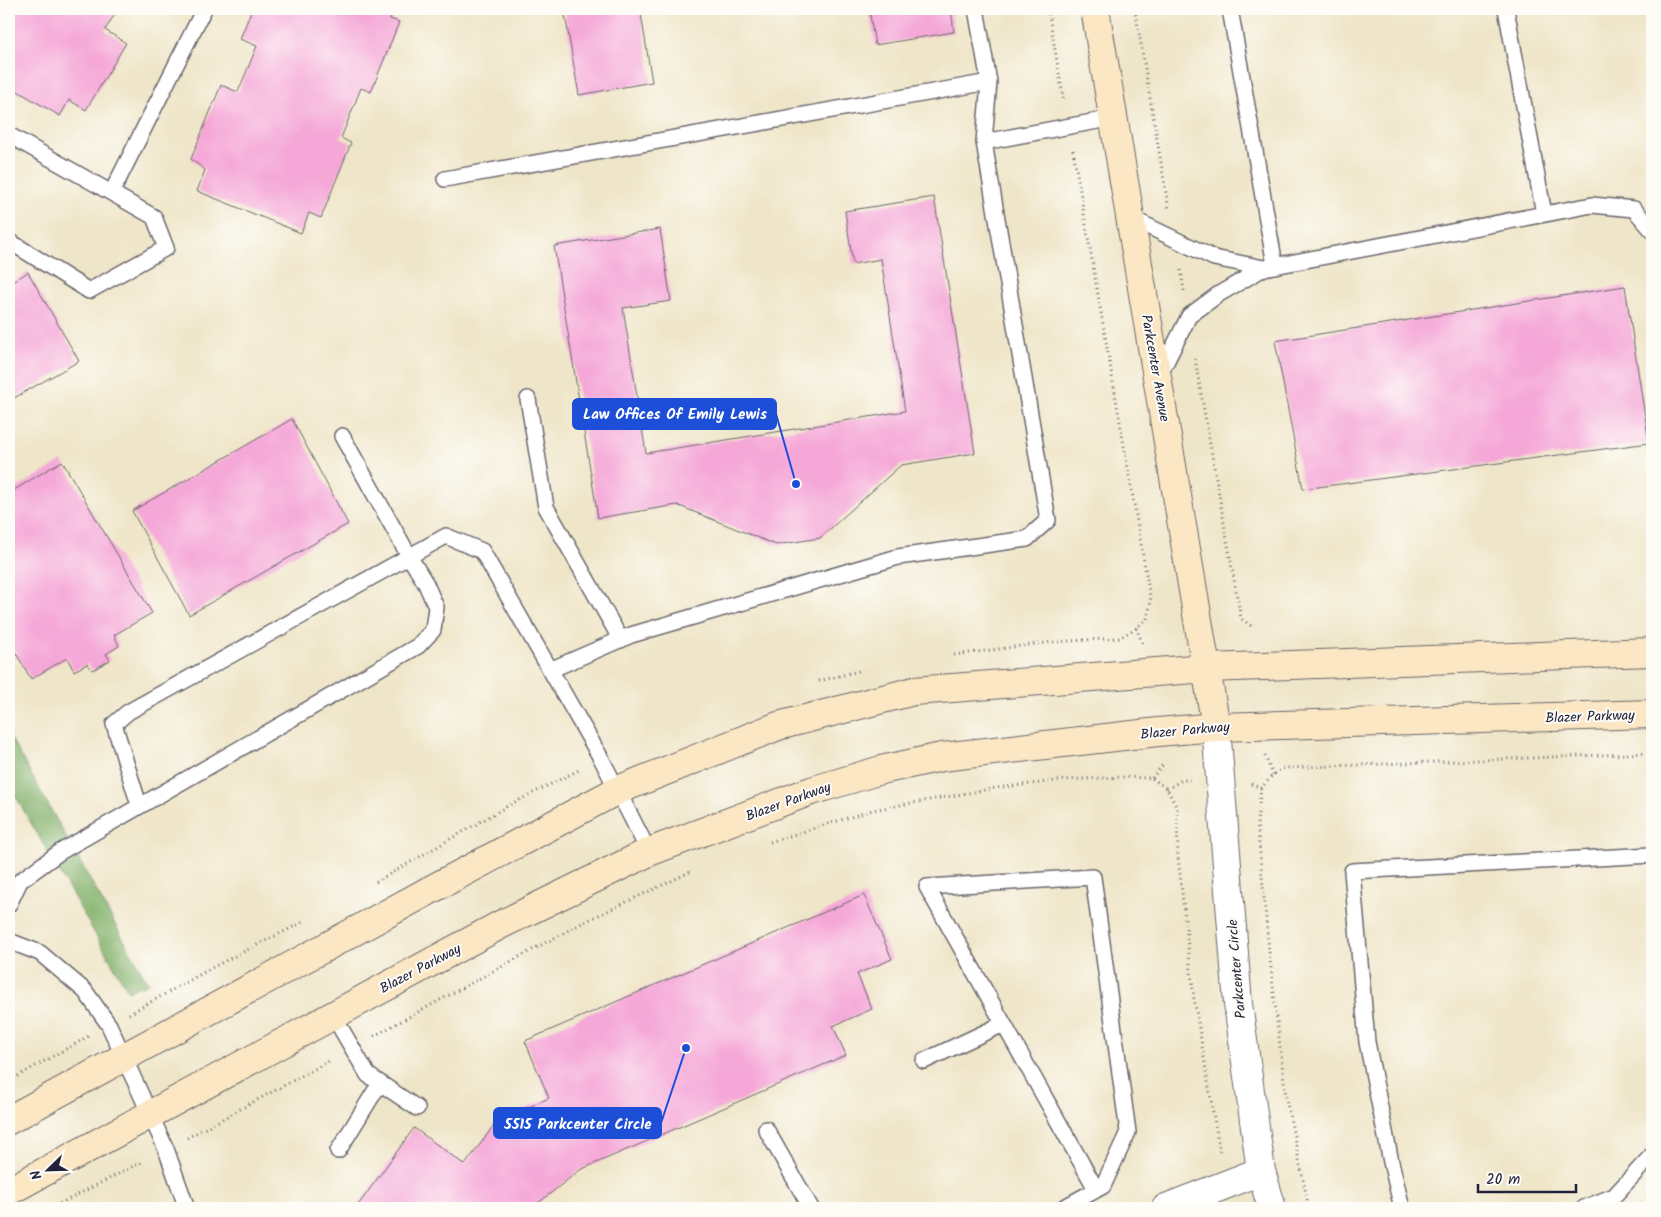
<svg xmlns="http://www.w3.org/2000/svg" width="1661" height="1217" font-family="Kalam,sans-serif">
	<rect width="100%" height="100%" fill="#fdfcf7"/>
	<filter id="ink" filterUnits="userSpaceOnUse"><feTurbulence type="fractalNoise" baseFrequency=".02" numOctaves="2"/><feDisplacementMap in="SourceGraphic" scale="10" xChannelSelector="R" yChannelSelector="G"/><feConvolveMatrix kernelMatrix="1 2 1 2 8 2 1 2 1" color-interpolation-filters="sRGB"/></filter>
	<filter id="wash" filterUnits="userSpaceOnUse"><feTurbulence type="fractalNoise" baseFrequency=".0096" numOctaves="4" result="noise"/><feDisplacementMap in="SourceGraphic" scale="20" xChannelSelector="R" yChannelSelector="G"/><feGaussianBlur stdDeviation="1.12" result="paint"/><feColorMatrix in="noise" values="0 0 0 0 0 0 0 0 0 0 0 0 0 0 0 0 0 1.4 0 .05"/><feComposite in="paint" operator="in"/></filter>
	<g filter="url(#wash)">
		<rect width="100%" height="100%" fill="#efe5c8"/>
		<!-- forest -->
		<path fill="#84b26c" stroke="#536a54" d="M9,735l139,248 -20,8 -119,-206z"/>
		<g id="blocks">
			<!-- building -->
			<path fill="#f5a7d8" d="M9,9h109l-13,21 21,13 -40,67 -17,-10 -9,16 -51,-30z
				M252,9h142l-4,10 9,3 -28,70 -10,-4 -20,50 10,5 -30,75 -12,-5 -8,20 -104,-42 8,-21 -14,-11 30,-74 17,7 19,-46 -17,-7z
				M564,9h101l-24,5 11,68 -73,13z
				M869,9h82l3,23 -79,13z
				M934,197l41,256 -74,12 -81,73 -44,7 -99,-40 -79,13 -44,-272 106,-17 11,72 -48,7 23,145 259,-42 -24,-152 -28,5 -8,-53z
				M28,272l51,89 -70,40v-117z
				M1625,286l24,157 -346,46 -28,-148z
				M292,419l56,105 -159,91 -57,-104z
				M62,461l90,152 -38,22 5,11 -13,8 4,6 -17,10 -6,-6 -13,7 -7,-13 -36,21 -22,-38v-148z
				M864,895l28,64 -35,15 15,35 -39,17 13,29 -266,115 -48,38h-176l58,-80 51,37 32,-44 52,-23 -24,-57z"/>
		</g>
	</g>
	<g filter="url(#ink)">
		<use href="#blocks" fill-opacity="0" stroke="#6a666c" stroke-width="1"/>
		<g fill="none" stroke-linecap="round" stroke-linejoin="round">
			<defs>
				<path id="lane" d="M976,9l13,73 -5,60
					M1230,9l45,256
					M1506,9l38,205
					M9,135l145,82 12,31 -77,43 -80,-50
					M445,179l544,-97
					M112,192l92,-183
					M1131,218l83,40 50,10
					M1159,376l30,-60 30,-22 45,-26 328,-63 42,4 18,21
					M528,399l18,108 75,133
					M550,670l81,-35 267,-78 129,-18 21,-19 -64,-378 130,-24
					M139,805l-25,-81 14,-12 318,-176 36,15 120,209 47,92
					M9,904l11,-23 40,-29 358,-206 15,-16 3,-23 -10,-23 -17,-28 -67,-120
					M9,941l31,12 45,38 24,34 57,124 19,54 -1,5
					M333,1015l35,60 49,33
					M924,1061l79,-37
					M766,1129l45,79
					M338,1151l42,-68
					M1063,1208l40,-22 25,-54 -35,-255 -166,10 169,302
					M1402,1208l-11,-46 -24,-120 -15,-171 300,-16
					M1584,1208l30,-12 38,-41"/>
				<path id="street" d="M1216,727l22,277 23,167 11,37
					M1166,1208l95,-37"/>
				<path id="secondary" d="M1095,9l121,718
					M9,1120l423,-231 186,-99 160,-64 136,-35 293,-23 445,-16
					M9,1191l491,-266 149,-73 162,-61 70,-21 61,-13 216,-25 58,-5 436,-13"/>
			</defs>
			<!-- lane casing -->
			<use href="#lane" stroke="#6a666c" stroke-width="18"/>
			<!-- street casing -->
			<use href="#street" stroke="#6a666c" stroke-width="30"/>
			<!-- secondary casing -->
			<use href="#secondary" stroke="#6a666c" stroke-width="30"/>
			<!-- path -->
			<path stroke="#6a666c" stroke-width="3" stroke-dasharray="1 4" stroke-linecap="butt" d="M1048,9l16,93
				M1135,9l34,201
				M1181,270l3,21
				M1195,359l46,260 12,8
				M1136,628l7,16
				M954,655l98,-13 67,-4 17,-10 11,-9 4,-17 -78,-452
				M819,681l40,-10
				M1265,756l8,19
				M1152,778l12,-15
				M1251,784l10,4 12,-13 11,-7 368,-15
				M1261,788l-4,34 12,129 17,147 23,110
				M1167,789l15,-9h8
				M770,842l103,-32 123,-22 69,-8 60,-3 27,1 15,11 10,19 1,49 16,141 26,156
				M376,882l135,-78 68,-34
				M129,1014l88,-49 88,-44
				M374,1036l204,-111 112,-53
				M9,1081l80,-45
				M187,1138l144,-78
				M51,1208l93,-47"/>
			<!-- lane -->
			<use href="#lane" stroke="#fff" stroke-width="15"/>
			<!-- street -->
			<use href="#street" stroke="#fff" stroke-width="28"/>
			<!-- secondary -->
			<use href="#secondary" stroke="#fbe7c3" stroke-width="28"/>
		</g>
	</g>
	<g text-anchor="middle" stroke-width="4" stroke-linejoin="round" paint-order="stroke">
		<!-- street labels -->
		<g font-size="14" fill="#22223b" stroke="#fdfcf7">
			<text transform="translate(1156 368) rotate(80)" y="5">Parkcenter Avenue</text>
			<text transform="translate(1590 716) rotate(-2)" y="5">Blazer Parkway</text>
			<text transform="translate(1185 730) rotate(-5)" y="5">Blazer Parkway</text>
			<text transform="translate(788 801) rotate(-20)" y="5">Blazer Parkway</text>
			<text transform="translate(420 968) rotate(-28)" y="5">Blazer Parkway</text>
			<text transform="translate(1236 969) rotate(-95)" y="5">Parkcenter Circle</text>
		</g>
	</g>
	<!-- callouts -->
	<path fill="none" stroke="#1d4ed8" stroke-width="2" d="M796 484L776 414M686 1048L661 1123"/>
	<g fill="#1d4ed8" stroke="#fdfcf7" stroke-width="2">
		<circle cx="796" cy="484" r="5"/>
		<circle cx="686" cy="1048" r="5"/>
	</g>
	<g fill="#1d4ed8" stroke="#1d4ed8" stroke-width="2">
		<rect x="573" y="399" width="203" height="30" rx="5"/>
		<rect x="494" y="1108" width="167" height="30" rx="5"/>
	</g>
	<g font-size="15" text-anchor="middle" font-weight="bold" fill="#fff">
		<text x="675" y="419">Law Offices Of Emily Lewis</text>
		<text x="578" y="1129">5515 Parkcenter Circle</text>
	</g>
	<!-- margin -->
	<rect width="1661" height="1217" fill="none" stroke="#fdfcf7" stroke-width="30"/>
	<!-- north arrow -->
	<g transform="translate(48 1170) rotate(247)" stroke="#fdfcf7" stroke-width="4" paint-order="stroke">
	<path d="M0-4L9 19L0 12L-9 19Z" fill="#22223b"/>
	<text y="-8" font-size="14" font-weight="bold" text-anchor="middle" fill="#22223b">N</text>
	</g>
	<!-- scale -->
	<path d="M1478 1184v8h98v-8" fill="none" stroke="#22223b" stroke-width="2.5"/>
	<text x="1486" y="1184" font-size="15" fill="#22223b" stroke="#fdfcf7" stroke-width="4" paint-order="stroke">20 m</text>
</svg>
